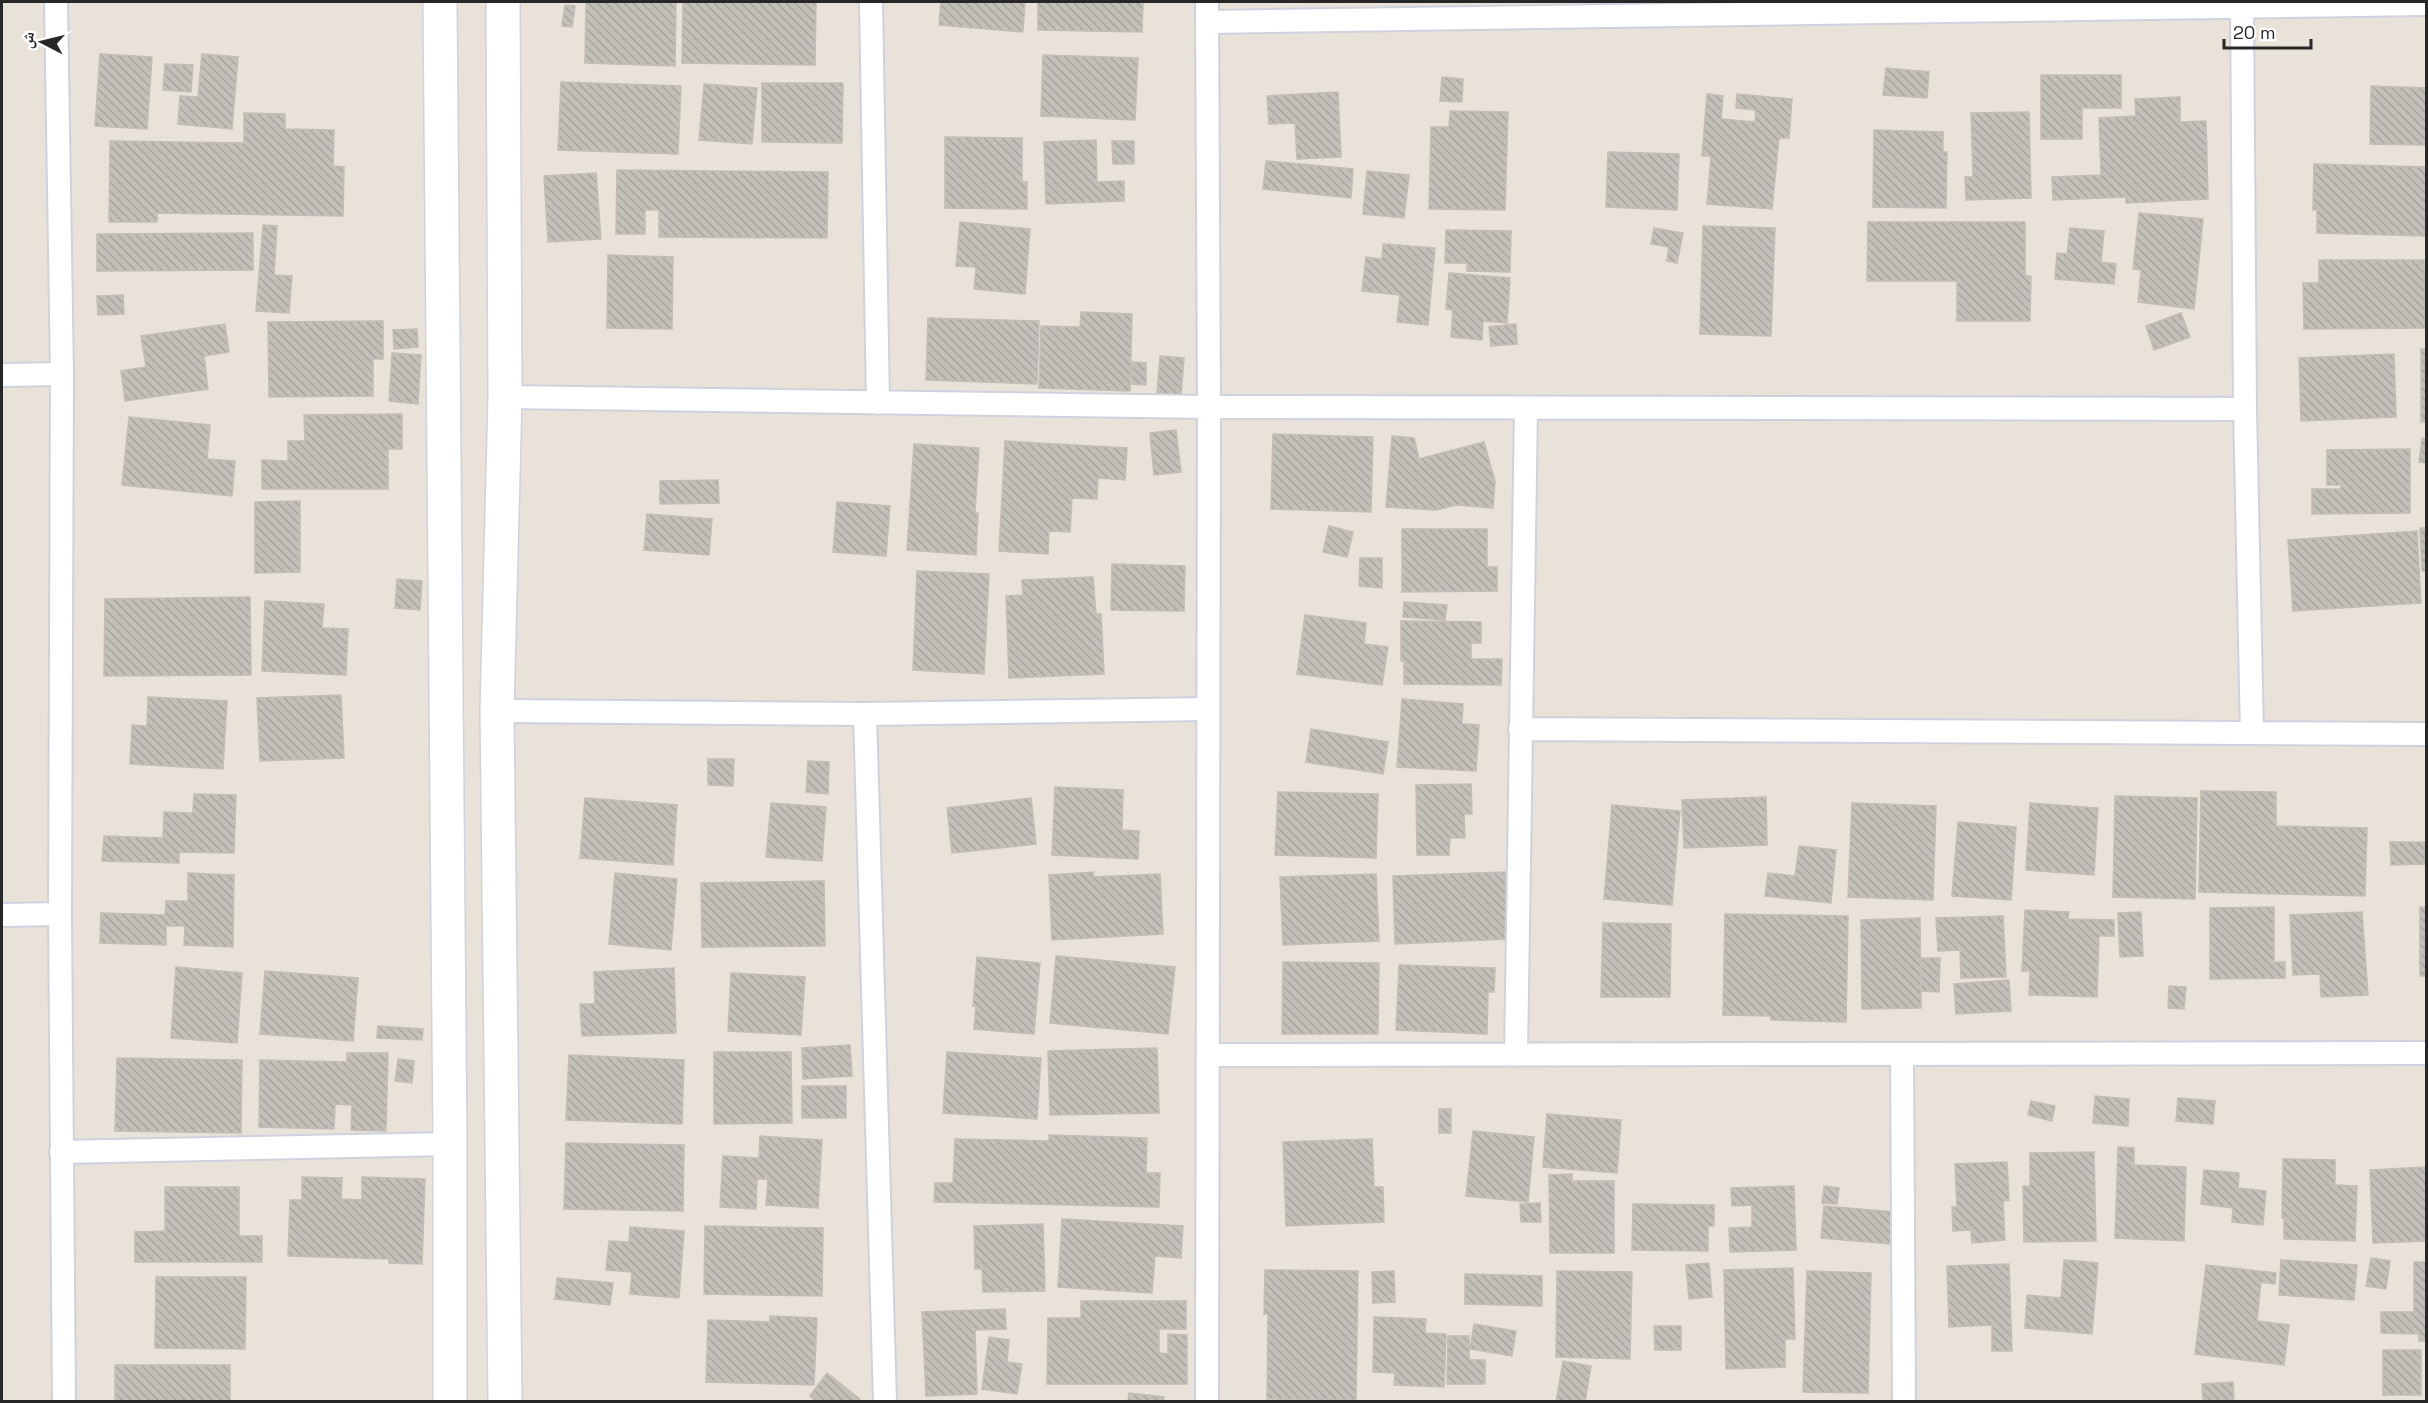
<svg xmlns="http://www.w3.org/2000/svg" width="2428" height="1403" font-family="'Space Grotesk','Noto Naskh Arabic',sans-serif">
	<defs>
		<pattern id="building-back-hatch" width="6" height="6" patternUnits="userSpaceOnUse" patternTransform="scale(1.5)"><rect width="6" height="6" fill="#c3bfb9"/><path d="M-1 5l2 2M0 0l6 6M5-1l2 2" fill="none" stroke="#a8a49f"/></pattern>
	</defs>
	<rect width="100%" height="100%" fill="#e8e2d9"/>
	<!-- building -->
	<path fill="url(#building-back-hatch)" stroke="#c3bdb4" stroke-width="1.5" d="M586,2h90l-1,64 -90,-3z
		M683,2h133l-1,63 -133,-2z
		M941,2h84l-2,30 -84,-7z
		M1038,2h105l-1,30 -104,-2z
		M565,5l10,1 -3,21 -10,-1z
		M100,54l52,3 -5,72 -52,-3z
		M202,54l36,3 -6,72 -54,-5 2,-28 18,1z
		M1043,55l95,3 -3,62 -94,-4z
		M165,64l28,1 -2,27 -28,-2z
		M1886,68l43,4 -2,26 -44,-3z
		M2041,75h80v33h-39v31h-41z
		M1442,77l21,2 -1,23 -22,-1z
		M561,82l120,4 -3,68 -120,-4z
		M762,83h81l-1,60 -80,-1z
		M704,84l53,4 -5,56 -53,-4z
		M2371,86l55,2v57l-56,-1z
		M1338,92l3,65 -44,2 -2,-36 -26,1 -2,-28z
		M1707,94l16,2 -2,23 34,3 1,-12 -20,-2 1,-14 55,5 -3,39h-10l-7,71 -65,-5 4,-48h-9z
		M2180,97v25l26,-1 2,78 -82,4v-6l-73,3 -1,-23 49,-2 -2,-57 37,-2 -1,-17z
		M1450,111l58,1 -3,98 -76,-1 2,-82h18z
		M2029,112l2,86 -65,2 -1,-23h8l-2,-64z
		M244,113l41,1v15l49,1 -1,36 11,1 -1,49 -186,-3v9h-48l1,-81 134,2z
		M1874,130l69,2v20h4l-1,56 -73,-1z
		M945,137l77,1v44h5v27l-82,-1z
		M1096,140l1,42 27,-1v20l-78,3 -2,-62z
		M1112,141h22v23h-21z
		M1608,152l71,2 -2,56 -71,-3z
		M1266,161l87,8 -2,29 -88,-9z
		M2314,164l112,3v69l-109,-3v-23h-4z
		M617,170l211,2 -1,66 -168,-1v-27h-14v24h-29z
		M1367,171l42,4 -5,43 -41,-4z
		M596,173l5,66 -53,3 -4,-66z
		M2139,213l64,6 -9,90 -56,-7 3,-32 -8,-1z
		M960,222l70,7 -5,65 -51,-5 2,-22 -20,-1z
		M1868,222h157v54h6l-1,45h-73v-40h-90z
		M263,225l14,1 -3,49 18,1 -3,37 -33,-2z
		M1703,226l72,2 -4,108 -71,-2z
		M1654,228l29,5 -6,30 -10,-2 2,-14 -18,-3z
		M2070,228l34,3 -3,31 15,2 -2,20 -59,-5 2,-26 10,1z
		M1446,230l65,1 -1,41 -43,-1v-8h-22z
		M253,233v37l-156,1v-37z
		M1383,244l52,4 -7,77 -31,-3 3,-27 -38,-4 4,-34 16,2z
		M608,255l65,2 -1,72 -65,-1z
		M2319,260h105l1,68 -121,1 -1,-46h16z
		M1449,273l61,5 -3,45 -24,-2 -1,19 -31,-3 2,-27 -7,-1z
		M123,295l1,19 -26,1 -1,-19z
		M1081,312l51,2 -2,77 -91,-3 2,-62 39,1z
		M2181,313l9,24 -36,13 -8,-24z
		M928,318l111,3 -2,63 -111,-4z
		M383,321v38h-10v37l-104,1 -1,-75z
		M225,324l4,28 -25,4 4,33 -83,12 -4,-30 25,-4 -5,-31z
		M1516,324l1,20 -26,2 -2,-19z
		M417,329l1,18 -24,2 -1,-19z
		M2421,349h5v73h-5z
		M392,353l29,2 -3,49 -29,-3z
		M2394,354l2,63 -95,4 -2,-63z
		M1160,356l24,2 -3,37 -24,-2z
		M1132,362l14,1v22l-14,-1z
		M402,414v35h-14v40h-126v-29l26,1v-20h17l-1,-26z
		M129,417l81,8 -3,34 28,2 -3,35 -110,-11z
		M1176,430l5,42 -27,3 -4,-42z
		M1273,434l100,3 -2,75 -100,-3z
		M1392,436l22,2 5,21 65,-17 11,39 -2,27 -37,-3 -20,5 -50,-3z
		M2422,438l4,1v24l-7,-1z
		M1005,441l122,7 -2,32 -27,-2 -1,21 -25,-1 -2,34 -21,-1 -1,23 -49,-3z
		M914,444l65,4 -4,65h3l-2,42 -69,-5z
		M2410,449v64l-98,1v-25h29v-4h-14v-35z
		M718,480l1,23 -59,1v-23z
		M300,501v71l-45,1v-71z
		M837,502l53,4 -4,50 -53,-4z
		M647,514l65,5 -3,36 -65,-5z
		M1329,526l24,6 -6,25 -24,-5z
		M2420,528h6v43h-4z
		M1402,529h85v38h10v24l-95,1z
		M2417,531l4,72 -128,8 -5,-71z
		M1360,558h22v30l-23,-2z
		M1112,564l73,2 -1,45 -73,-1z
		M917,571l72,3 -5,100 -71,-4z
		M1093,577l3,37h5l3,60 -95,4 -3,-82 17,-1 -1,-15z
		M397,579l25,2 -2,29 -25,-2z
		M250,597l1,78 -147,1 1,-77z
		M265,601l59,3 -2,24 26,1 -2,46 -84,-4z
		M1404,602l43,3 -2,15 -42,-3z
		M1305,615l61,8 -2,21 24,3 -6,38 -85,-11z
		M1401,621l80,1v21h-10v16h31l-1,26 -97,-1v-23h-3z
		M341,695l3,63 -84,3 -3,-63z
		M148,697l79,4 -4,68 -93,-5 2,-39 15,1z
		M1402,699l61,5 -1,20 17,1 -3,46 -79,-4z
		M1311,729l77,13 -5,32 -77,-12z
		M708,759h26l-1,27 -25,-1z
		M808,761l21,1 -1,32 -22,-2z
		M1471,784l1,30h-8l1,24h-15l-1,17h-32l-1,-70z
		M1055,787l68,3 -1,40 17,1 -1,28 -86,-4z
		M2201,791l75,1v34l91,2 -2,68 -166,-4z
		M1278,792l100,2 -2,64 -101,-3z
		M194,794l42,1 -2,58 -55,-1v11l-77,-2 2,-25 59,2 1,-26 29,1z
		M2115,796l82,2 -2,101 -82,-2z
		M1766,797l1,48 -83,3 -2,-48z
		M585,798l92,7 -4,60 -93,-7z
		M1031,798l5,46 -84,9 -5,-45z
		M771,803l55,4 -4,54 -56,-4z
		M1852,803l84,3 -3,94 -85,-3z
		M2030,803l68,5 -4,67 -68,-5z
		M1612,805l68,6 -8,94 -68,-6z
		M1958,822l58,5 -5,73 -59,-4z
		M2390,842h35v22l-34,1z
		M1799,846l37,4 -5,53 -66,-7 3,-23 27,3z
		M1094,872l-1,5 67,-3 3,60 -111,6 -3,-65z
		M1505,872l3,67 -113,5 -2,-68z
		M188,873l46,2 -1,72 -49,-2 1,-19h-19v19l-66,-2 1,-30 64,2 1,-14h22z
		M615,873l62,6 -6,71 -62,-6z
		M1376,874l3,67 -96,4 -3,-68z
		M824,881l1,65 -123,1 -1,-64z
		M2274,907v55h11v16l-75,1v-71z
		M2420,907h6v69h-6z
		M2025,910l44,2 -1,7 46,1v16h-15l-2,61 -68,-2 1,-24h-8z
		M2141,912l2,44 -23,1 -2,-44z
		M2362,912l6,83 -47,2 -1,-23 -27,1 -3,-60z
		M1725,914l123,2 -2,106 -75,-2v-4l-48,-1z
		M2003,916l3,61 -45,1 -1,-28 -22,1 -2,-33z
		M1920,918l1,90 -59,1 -1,-89z
		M1603,923l68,1 -1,73h-69z
		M1056,956l119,11 -7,67 -118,-11z
		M977,957l63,6 -6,71 -60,-5 2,-23h-3z
		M1922,958h18l-1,34 -18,-1z
		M1283,962l96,1 -1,71h-96z
		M1399,965l96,3 -1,24h-6l-1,42 -91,-4z
		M176,967l66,6 -5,70 -66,-5z
		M674,968l2,65 -94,3 -2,-32h15l-1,-32z
		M265,971l93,7 -5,63 -93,-7z
		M731,973l74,4 -4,58 -73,-4z
		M2009,980l2,31 -55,3 -2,-30z
		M2169,986l17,1 -2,22 -16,-1z
		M378,1026l45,3 -1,11 -45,-2z
		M850,1045l2,31 -49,3 -1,-31z
		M1157,1048l2,65 -109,2 -2,-64z
		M714,1052h77l1,71 -78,1z
		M947,1052l94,6 -4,61 -94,-6z
		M347,1053h41l-2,78 -35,-1 1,-25 -17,-1 -1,25 -75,-2 1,-67 87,2z
		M569,1055l115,5 -2,64 -116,-4z
		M117,1058l125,2 -1,73 -126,-2z
		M398,1059l16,2 -2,22 -17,-2z
		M802,1086h44v32h-44z
		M2095,1096l34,3 -1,27 -35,-3z
		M2178,1098l37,3 -2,23 -37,-3z
		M2031,1101l24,5 -3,15 -24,-6z
		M1439,1109h12v24h-12z
		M1547,1114l74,6 -4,53 -74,-6z
		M1473,1131l61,6 -6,65 -62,-6z
		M1049,1135l98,3 -1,35h14l-1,34 -225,-5 1,-19h18l2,-44 94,2z
		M760,1136l62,4 -4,68 -52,-3 2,-26h-11l-1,30 -36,-2 3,-51 36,2z
		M1372,1139l2,48h9l1,35 -98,4 -3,-84z
		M566,1143l118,2 -1,66 -119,-2z
		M2118,1147l16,1v17l52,2 -2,74 -69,-3z
		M2094,1152l2,89 -72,1 -1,-56h7v-33z
		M2283,1159l52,1v25l22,1 -2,55 -71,-2v-21h14h-16z
		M2007,1162l2,38 -6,1 2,39 -33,3 -1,-13 -18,1 -1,-24h5l-2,-43z
		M2426,1167v74l-53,2 -3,-73z
		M2204,1170l35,3 -1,15 28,3 -3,34 -31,-3 1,-14 -32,-4z
		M1572,1174v7h42v72h-64l-1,-78z
		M302,1177l40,1 -1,21 21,1v-23l63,2 -3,85 -33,-1v-4l-101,-3 2,-56h12z
		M1794,1186l2,64 -66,2 -1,-24 23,-1v-22l-20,1 -1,-18z
		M1824,1186l15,2 -2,16 -15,-1z
		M165,1187h74v49h23v26h-127v-30l30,-1z
		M1540,1203l1,19h-20l-1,-18z
		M1633,1204l81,1v21h-6v25l-76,-1z
		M1824,1206l70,6 -3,32 -70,-6z
		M1062,1219l121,7 -2,32 -26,-2 -3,37 -94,-6z
		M1043,1224l2,67 -62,1 -1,-23h-7l-1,-43z
		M705,1226l118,2 -1,68 -118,-2z
		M630,1227l54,4 -5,67 -49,-4 2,-22 -26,-2 3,-29 20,1z
		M2371,1258l19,3 -4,28 -20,-3z
		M2064,1260l34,3 -6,71 -67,-6 2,-33 34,3z
		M2281,1260l76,5 -3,35 -75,-5z
		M2414,1262h12v79h-7v-7l-38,-1v-21h33z
		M1709,1263l3,34 -23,2 -3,-34z
		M2009,1264l3,87h-20v-26l-43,2 -2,-61z
		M2206,1265l70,8 -1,11 -14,-2 -4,39 32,4 -5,40 -89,-11z
		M1793,1268l2,71h-10v28l-59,2 -2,-99z
		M1265,1270l93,1 -2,129 -89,-1 1,-85h-4z
		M1394,1271l1,31 -22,1 -1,-31z
		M1557,1271l75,1 -2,87 -74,-2z
		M1807,1271l64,2 -3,120 -65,-1z
		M1465,1274l77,2v30l-77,-2z
		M156,1277h90l-1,72 -90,-1z
		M557,1278l56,5 -3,22 -55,-6z
		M1081,1301h105v28h-27v24l9,1v-20l19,1v49h-140l1,-66h33z
		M1005,1309l1,20 -31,1 2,64 -51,2 -4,-84z
		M770,1316l47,2 -3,67 -108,-3 2,-62 62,2z
		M1374,1317l52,2 -1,14 21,1 -2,53 -50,-2 1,-12 -22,-1z
		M1474,1324l42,7 -4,25 -42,-7z
		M1654,1326h27v24h-26z
		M1448,1336h21v24h16v24h-38z
		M989,1337l20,3 -2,22 15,2 -5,30 -35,-5z
		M2383,1350h38v45h-38z
		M1563,1361l28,5 -6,36h-29z
		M115,1365h115v37h-115z
		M827,1373l33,26 -2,3h-41l-7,-6z
		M2233,1382l1,18 -31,1 -1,-17z
		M1129,1393l35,4 -1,5h-35z"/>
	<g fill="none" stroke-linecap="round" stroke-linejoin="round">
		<defs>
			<path id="street" d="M56,2l6,372 -2,540 4,488
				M871,2l7,401
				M1207,2l2,405 -2,995
				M2242,6l3,403 7,324
				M1207,22l1219,-18
				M2,375l60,-1
				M505,397l704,10 1036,2
				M497,711l368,3 343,-5
				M865,714l20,688
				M1520,729l906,5
				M2,915l58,-1
				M1902,1054l2,348
				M1208,1055l1218,-2
				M1516,1055l10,-647
				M61,1152l389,-8"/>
			<path id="secondary" d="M440,2l10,1142v258
				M503,2l2,395 -8,314 8,691"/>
		</defs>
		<!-- street casing -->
		<use href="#street" stroke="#cfd2de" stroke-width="26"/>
		<!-- secondary casing -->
		<use href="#secondary" stroke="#cfd2de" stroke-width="36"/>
		<!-- street -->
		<use href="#street" stroke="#fff" stroke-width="22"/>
		<!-- secondary -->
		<use href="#secondary" stroke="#fff" stroke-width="33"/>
	</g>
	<!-- border -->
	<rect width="2428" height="1403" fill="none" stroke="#272727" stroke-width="6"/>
	<!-- north arrow -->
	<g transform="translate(42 42) rotate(277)" stroke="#ffffff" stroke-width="4.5" paint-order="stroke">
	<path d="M0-4.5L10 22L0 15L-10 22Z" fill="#272727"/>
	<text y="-9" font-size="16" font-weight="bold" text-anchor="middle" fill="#272727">ش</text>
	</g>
	<!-- scale -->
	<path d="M2224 39v9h87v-9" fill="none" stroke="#272727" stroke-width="3"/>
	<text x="2233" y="39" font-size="18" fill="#272727" stroke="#ffffff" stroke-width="4.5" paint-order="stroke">20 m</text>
</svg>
